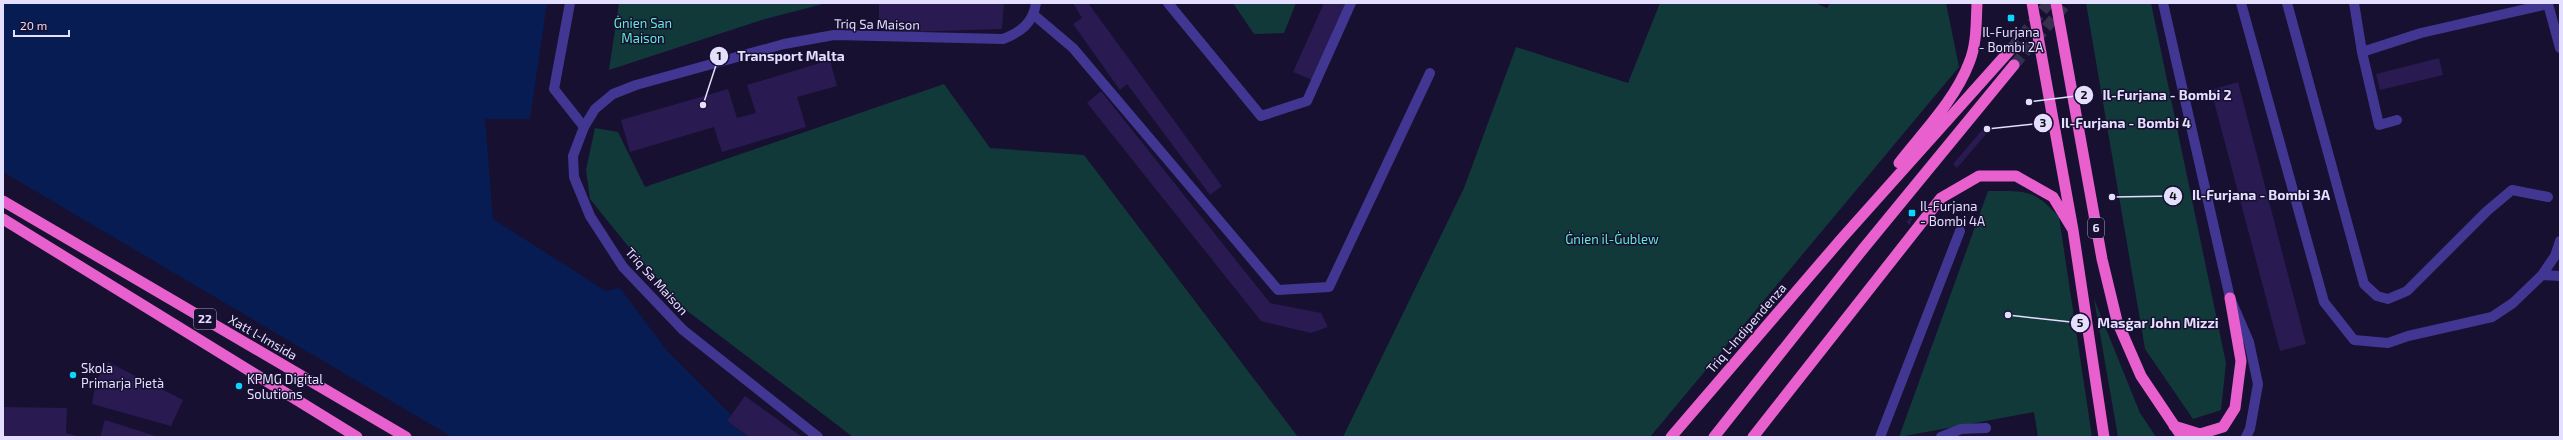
<svg xmlns="http://www.w3.org/2000/svg" width="2563" height="440" font-family="'Exo 2',sans-serif">
	<rect width="100%" height="100%" fill="#171030"/>
	<!-- green -->
	<path fill="#12393a" d="M619,3h208l-62,16 -156,51z
		M1233,3h63l-12,30 -30,1z
		M1660,3h155l12,5 3,-5h116l13,64 -309,370h-307l121,-249 52,-141 112,36z
		M2086,3h65l75,360 -5,47 -28,9 -48,-70z
		M944,84l46,64 94,7 214,282h-445l-167,-127 -54,-59 -42,-52 -4,-29 9,-42 23,4 27,55z
		M1988,191c37,0 45,-3 71,26l33,220h-54l-4,-25 -135,25z
		M2094,299l46,114 16,24h-38z"/>
	<!-- water -->
	<path fill="#061c52" d="M3,3h544l-17,116h-45l8,100 113,72 14,-3 48,64 63,63 -4,6 22,16h-297l-449,-265z"/>
	<!-- building -->
	<path fill="#291a52" d="M879,3h125l-2,26 -94,3 -29,-7z
		M1073,3h15l134,183 -12,9 -83,-111 -7,6 -47,-66 9,-6z
		M1324,3h24l-36,77 -19,-8z
		M2439,58l4,17 -63,15 -4,-16z
		M830,60l7,26 -40,11 9,30 -84,25 -8,-25 -84,25 -9,-32 107,-31 9,29 19,-5 -9,-28z
		M2238,82l68,262 -26,7 -69,-261z
		M1101,91l169,212 51,10 7,14 -17,6 -50,-12 -174,-218z
		M1983,129l4,4 -30,35 -4,-4z
		M1913,215l-3,10 -4,-3z
		M108,362l75,38 -12,26 -79,-22 4,-23z
		M745,396l57,41h-53l-22,-16z
		M3,407l64,1 -1,25 14,4h-77z
		M105,420l54,17h-59z"/>
	<g fill="none" stroke-linecap="round" stroke-linejoin="round">
		<!-- trunk-tunnel -->
		<path stroke="#362f4f" stroke-width="11" stroke-dasharray="11 5.5" stroke-linecap="butt" d="M2011,49l38,-46
			M2014,65l53,-62"/>
		<!-- service -->
		<path stroke="#413792" stroke-width="10" d="M570,3l-16,86 30,38
			M1168,3l93,113 46,-15 44,-98
			M2241,3l83,299 30,38 34,3 20,-7 84,-19 21,-14 29,-28 13,-19 5,-15
			M2287,3l77,281 13,12 11,3 19,-8 80,-80 25,-21 36,7
			M2354,3l8,49 59,-19 127,-29 12,44
			M1034,15l39,33 205,242 51,-3 101,-214
			M2362,52l17,73 18,-5
			M2542,275l18,1
			M1880,437l80,-206
			M1941,437l20,-8 25,-1"/>
		<!-- minor -->
		<path stroke="#413792" stroke-width="10" d="M2163,3l67,295 19,44 9,42 -8,45 -4,8"/>
		<!-- tertiary -->
		<path stroke="#413792" stroke-width="10" d="M818,437l-135,-107 -60,-63 -33,-51 -16,-39 -1,-21 11,-29 11,-18 18,-15 23,-9 148,-41 50,-9 169,4c18,-7 30,-16 33,-36"/>
		<!-- trunk -->
		<path stroke="#e85fce" stroke-width="11" d="M2032,3l41,227 31,207
			M2056,3l46,256 15,62 24,55 41,61
			M1899,163c24,-31 56,-63 70,-100 8,-19 7,-40 8,-60
			M3,201l403,236
			M3,219l354,218
			M2174,426l26,8 23,-7 12,-19 6,-47 -11,-63
			M1671,437l172,-200 168,-188
			M1714,437l149,-188 151,-184
			M1753,437l188,-239 38,-22h37l37,21 20,33"/>
	</g>
	<!-- markers -->
	<g fill="#0ad6ff" stroke="#171030" stroke-width="1.5">
		<rect x="2007" y="14" width="8" height="8" rx="2"/>
		<rect x="1908" y="209" width="8" height="8" rx="2"/>
		<circle cx="73" cy="375" r="4"/>
		<circle cx="239" cy="386" r="4"/>
	</g>
	<g text-anchor="middle" stroke-width="3" stroke-linejoin="round" paint-order="stroke">
		<!-- shield labels -->
		<g fill="#171030" stroke="#a6a0c1" stroke-width="1">
			<rect x="2088" y="218" width="16" height="20" rx="3"/>
			<rect x="194" y="309" width="22" height="20" rx="3"/>
		</g>
		<g font-size="12" font-weight="bold" fill="#e4deff">
			<text x="2096" y="232">6</text>
			<text x="205" y="323">22</text>
		</g>
		<!-- park labels -->
		<g font-size="13" fill="#5eecd2" stroke="#171030">
			<text x="643" y="28">Ġnien San<tspan x="643" dy="15">Maison</tspan></text>
			<text x="1612" y="244">Ġnien il-Ġublew</text>
		</g>
		<!-- street labels -->
		<g font-size="13" fill="#e4deff" stroke="#171030">
			<text transform="translate(877 24) rotate(1)" y="5">Triq Sa Maison</text>
			<text transform="translate(657 281) rotate(48)" y="5">Triq Sa Maison</text>
			<text transform="translate(1746 328) rotate(-49)" y="5">Triq l-Indipendenza</text>
			<text transform="translate(263 337) rotate(30)" y="5">Xatt l-Imsida</text>
		</g>
		<!-- poi labels -->
		<g font-size="13" fill="#e4deff" stroke="#171030" text-anchor="start">
			<text x="2011" y="37" text-anchor="middle">Il-Furjana<tspan x="2011" dy="15">- Bombi 2A</tspan></text>
			<text x="1920" y="211">Il-Furjana<tspan x="1920" dy="15">- Bombi 4A</tspan></text>
			<text x="81" y="373">Skola<tspan x="81" dy="15">Primarja Pietà</tspan></text>
			<text x="247" y="384">KPMG Digital<tspan x="247" dy="15">Solutions</tspan></text>
		</g>
	</g>
	<!-- callouts -->
	<path fill="none" stroke="#e4deff" stroke-width="1.5" d="M703 105L719 56M2029 102L2084 95M1987 129L2043 123M2112 197L2173 196M2008 315L2080 323"/>
	<g fill="#e4deff" stroke="#171030" stroke-width="1.5">
		<circle cx="703" cy="105" r="4"/>
		<circle cx="2029" cy="102" r="4"/>
		<circle cx="1987" cy="129" r="4"/>
		<circle cx="2112" cy="197" r="4"/>
		<circle cx="2008" cy="315" r="4"/>
		<circle cx="719" cy="56" r="10"/>
		<circle cx="2084" cy="95" r="10"/>
		<circle cx="2043" cy="123" r="10"/>
		<circle cx="2173" cy="196" r="10"/>
		<circle cx="2080" cy="323" r="10"/>
	</g>
	<g font-size="12" text-anchor="middle" font-weight="bold" fill="#111">
		<text x="719" y="60">1</text>
		<text x="2084" y="99">2</text>
		<text x="2043" y="127">3</text>
		<text x="2173" y="200">4</text>
		<text x="2080" y="327">5</text>
	</g>
	<g font-size="14" text-anchor="middle" font-weight="bold" fill="#e4deff" stroke="#171030" stroke-width="3" stroke-linejoin="round" paint-order="stroke">
		<text x="791" y="61">Transport Malta</text>
		<text x="2167" y="100">Il-Furjana - Bombi 2</text>
		<text x="2126" y="128">Il-Furjana - Bombi 4</text>
		<text x="2261" y="200">Il-Furjana - Bombi 3A</text>
		<text x="2158" y="328">Masġar John Mizzi</text>
	</g>
	<!-- border -->
	<rect width="2563" height="440" fill="none" stroke="#e4deff" stroke-width="8"/>
	<!-- scale -->
	<path d="M14 30v6h55v-6" fill="none" stroke="#e4deff" stroke-width="2"/>
	<text x="20" y="30" font-size="12" fill="#e4deff" stroke="#171030" stroke-width="3" paint-order="stroke">20 m</text>
</svg>
